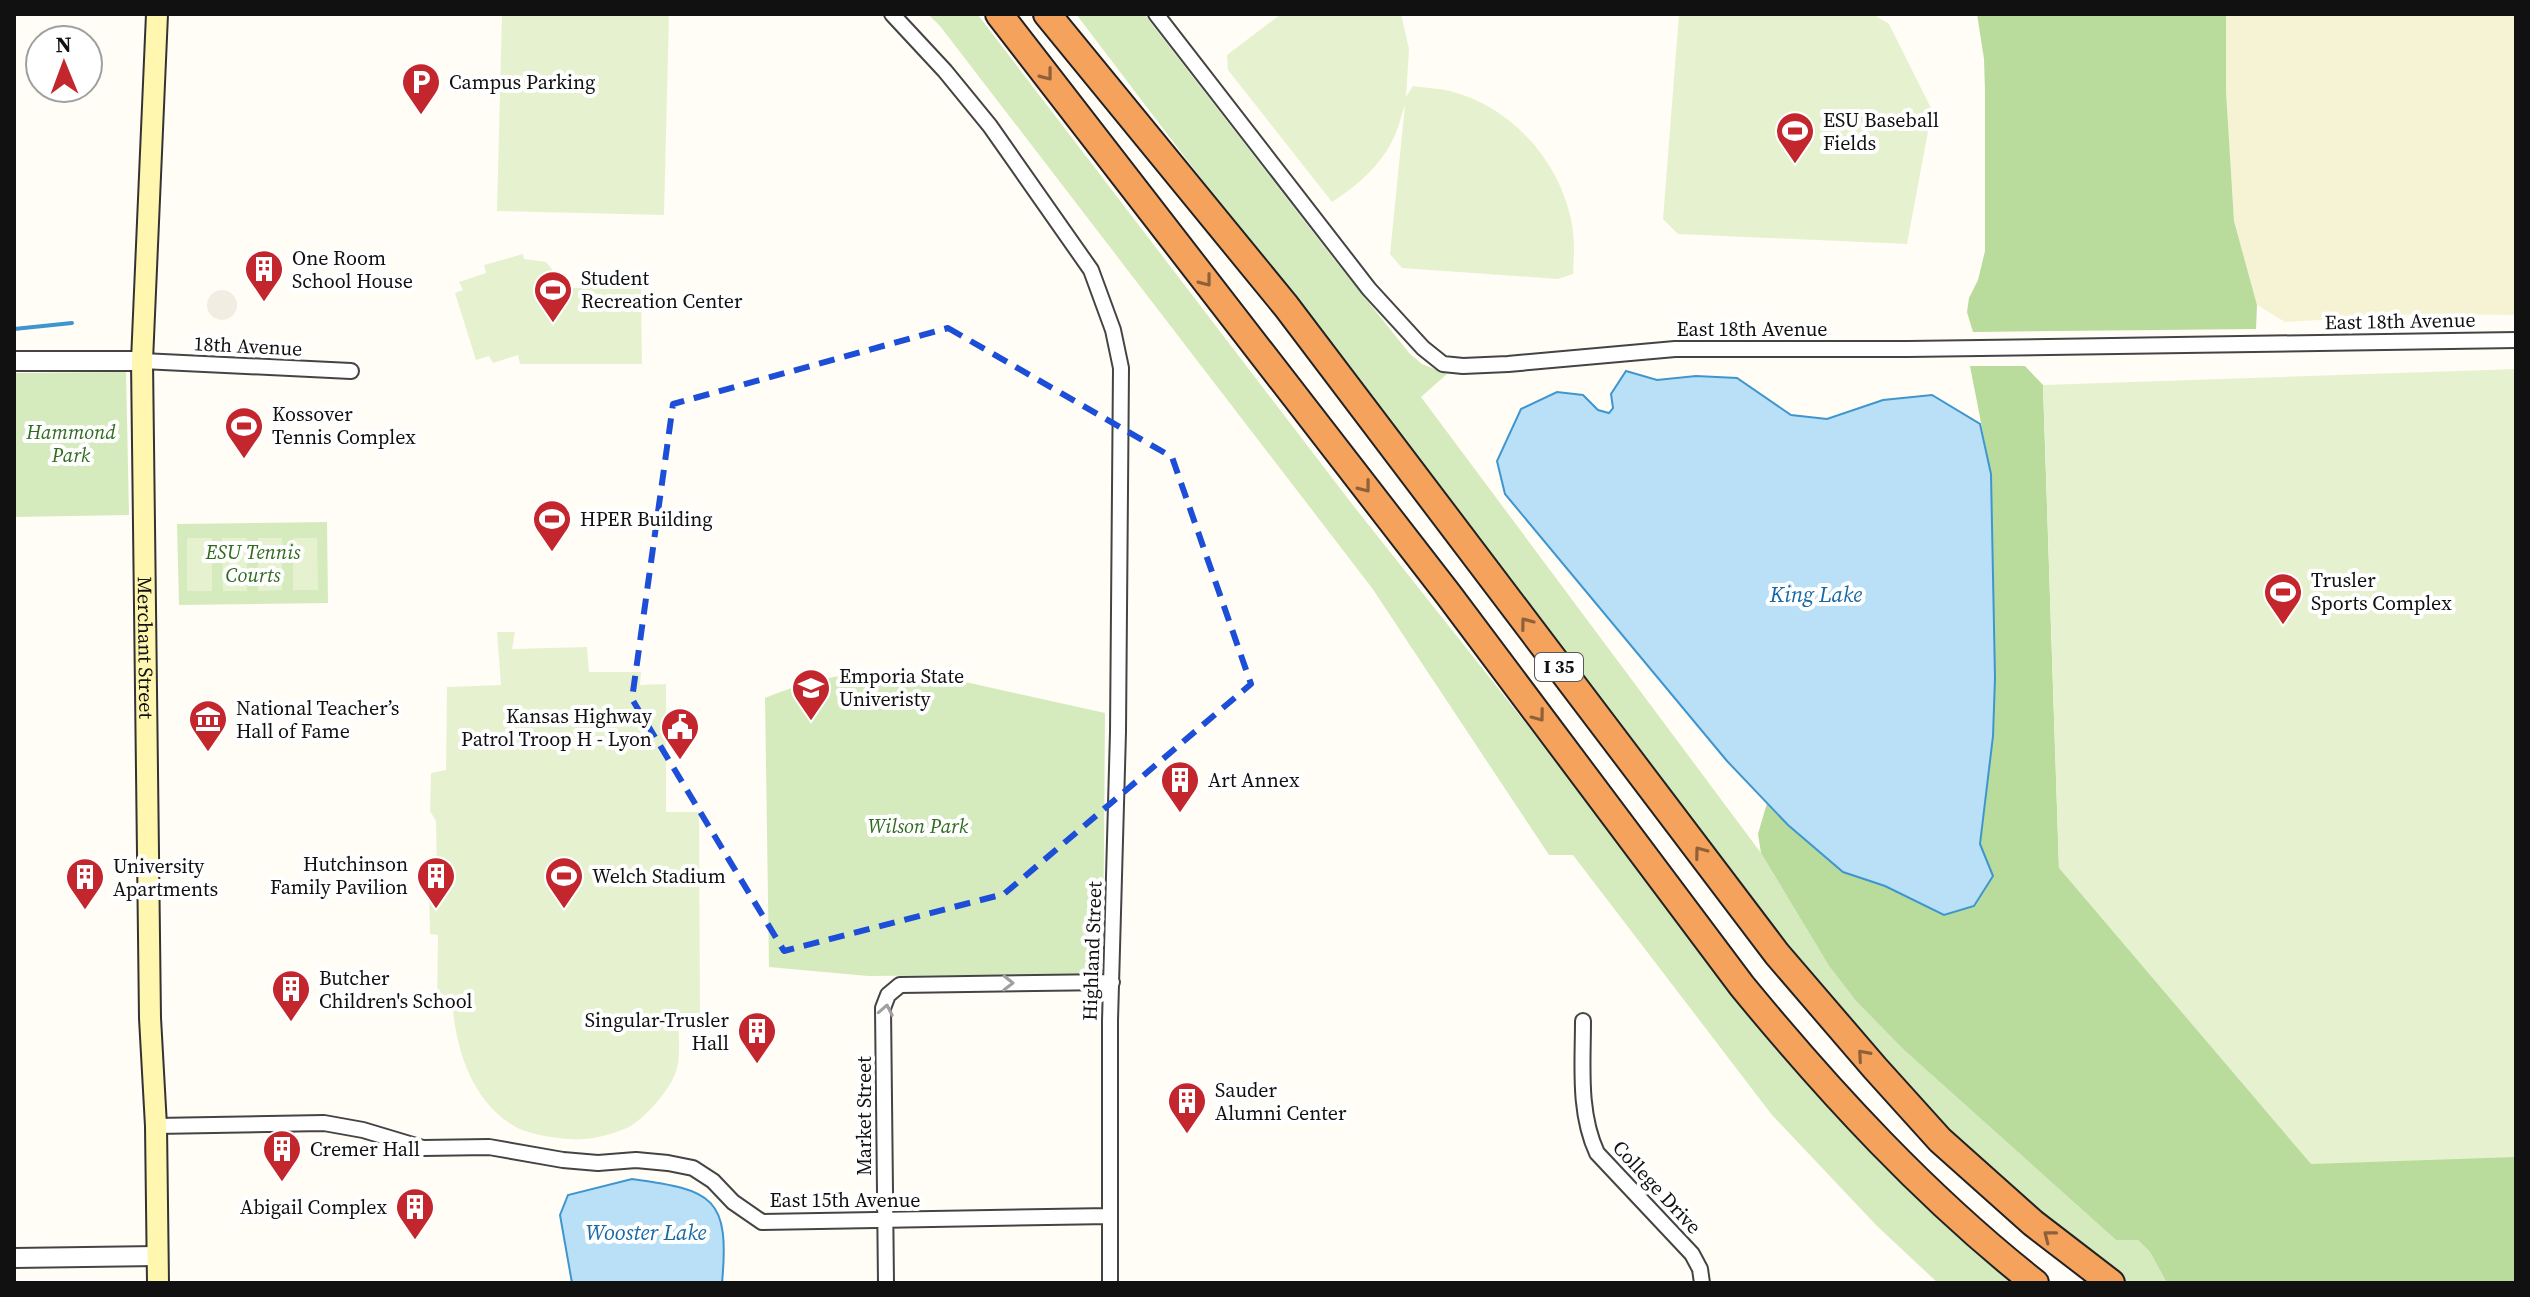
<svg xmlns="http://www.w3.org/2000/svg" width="2530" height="1297" font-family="'Source Serif 4',serif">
	<rect width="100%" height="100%" fill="#fffdf5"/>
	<!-- farmland -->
	<path fill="#f6f3d4" d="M2226,14h290v301l-97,-1 -134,8 -28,-17 -23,-84 -8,-130z"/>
	<!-- green -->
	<path fill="#d5ebbd" d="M928,14l50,1 374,489 206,260 210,275 86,96 42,42 116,106h-74l-61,-57 -105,-111 -199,-260h-24l-177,-267 -432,-562z
		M1076,14h68l185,239 81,101 12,10 25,10 -26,23 340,456 68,113 27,35 48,49 212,190h22l12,12 17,31h-40l-75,-60 -56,-48 -55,-55 -130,-139z
		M126,372l3,143 -115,2v-144z
		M327,522l1,81 -149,2 -2,-81z
		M868,673l75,4 162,36 -2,261 -235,2 -99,-9 -4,-269c37,-15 63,-22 103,-25z"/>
	<!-- forest -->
	<path fill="#b9dc9c" d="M1977,14h249v77l8,130 23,84 -1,24 -283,3 -6,-20 2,-14 9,-18 7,-29v-160l-1,-32z
		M1970,366h55l18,19 16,483 457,288v127h-349l-17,-31 -12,-12h-22l-212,-190 -48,-49 -27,-35 -68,-113 -3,-19 9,-31 21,22 55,47 42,14 95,-42 13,-108 2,-58 -4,-204z"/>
	<!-- pitch -->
	<path fill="#e6f2cf" d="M502,14h167l-5,201 -167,-4z
		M1281,14h120l8,35 -3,48 7,-11c12,2 25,2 37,5 60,15 108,68 121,128 4,18 3,36 2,55l-15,5 -156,-11 -12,-14 15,-149c-3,7 -5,17 -8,25 -12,32 -37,54 -65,72l-104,-132 -1,-15z
		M1679,14h194l16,10 43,86 -25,134 -229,-10 -15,-15z
		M523,254l1,5 22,3 15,18 8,-2 3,10 69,-1 1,77h-122l-2,-9 -25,8 -4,-7 -13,4 -21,-67 8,-3 -4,-8 27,-9 -2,-8z
		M2516,369v788l-205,7 -252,-296 -16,-483z
		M212,538v53h-25v-53z
		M222,538h25v53h-24z
		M258,538h24v52l-24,1z
		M293,538h24l1,52h-25z
		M497,632h18l-3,17 75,-2 2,25h52l-1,13 26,-1v128h33l1,201h-22c0,17 3,39 -1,55 -4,19 -33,52 -50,60 -12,5 -29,10 -42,11 -16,2 -57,-4 -71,-13 -41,-25 -56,-71 -61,-115l-16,1 1,-77 -8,-1 -1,-48 8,-1 -1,-64 -6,-10 1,-38 15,-3 1,-83 54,-2z"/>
	<!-- plaza -->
	<path fill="#f1ede2" d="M207 305a15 15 0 1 1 30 0a15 15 0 1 1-30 0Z"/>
	<!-- water -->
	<path fill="#b9e0f7" stroke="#3f96cf" stroke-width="2" d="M1626,371l31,9 39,-4 41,2 54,37 36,4 56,-19 49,-5 48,29 11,50 4,204 -2,58 -13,108 13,32 -19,30 -30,9 -59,-29 -42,-14 -55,-47 -61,-64 -222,-267 -8,-33 24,-52 36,-17 26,3 15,15 11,3 4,-5 -2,-14z
		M632,1179c81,11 98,18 90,104h-150l-12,-68 8,-20z"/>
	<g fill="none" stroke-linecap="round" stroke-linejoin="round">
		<!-- stream -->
		<path stroke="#3f96cf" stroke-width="4" d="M14,329l58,-6"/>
		<defs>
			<path id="minor" d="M892,14l53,57 45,55 101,144 22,60 8,38 -3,364 -8,289v262
				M1156,14l213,275 54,59 20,16 20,2 45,-2 167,-15h233l608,-9
				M142,361l209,10
				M1583,1021c0,44 -5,91 14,132l95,101 8,15 2,14
				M156,1126l168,-3 39,7 60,18 66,-1 74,13 35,3 38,-3 32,3 25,5 20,13 20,21 29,20 348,-6
				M886,1283l-3,-275 5,-13 12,-10 212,-3"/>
			<path id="tertiary" d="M14,361h128
				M14,1258l143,-2"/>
			<g id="secondary">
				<path id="s1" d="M157,14l-15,347 8,657 6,108 2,157"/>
			</g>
			<path id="motorway" d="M999,14l449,580 294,392c88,107 184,211 293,297
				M1047,14l239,292 491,648 98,114 65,72 93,83 78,60"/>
		</defs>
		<!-- minor casing -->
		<use href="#minor" stroke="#444" stroke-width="18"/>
		<!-- tertiary casing -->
		<use href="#tertiary" stroke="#444" stroke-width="22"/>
		<!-- secondary casing -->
		<use href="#secondary" stroke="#333" stroke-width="24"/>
		<!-- motorway casing -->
		<use href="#motorway" stroke="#222" stroke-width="30"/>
		<!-- minor -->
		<use href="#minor" stroke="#fff" stroke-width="14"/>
		<!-- tertiary -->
		<use href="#tertiary" stroke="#fff" stroke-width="18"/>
		<!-- secondary -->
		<use href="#secondary" stroke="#fff6b0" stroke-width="20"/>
		<!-- motorway -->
		<use href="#motorway" stroke="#f5a25d" stroke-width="26"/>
	</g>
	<!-- one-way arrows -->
	<defs><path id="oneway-chevron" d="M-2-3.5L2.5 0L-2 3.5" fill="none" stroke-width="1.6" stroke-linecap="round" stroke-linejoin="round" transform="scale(2)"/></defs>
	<g stroke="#8e613b">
		<use href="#oneway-chevron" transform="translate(1047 75) rotate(52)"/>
		<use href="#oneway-chevron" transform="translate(1206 281) rotate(52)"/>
		<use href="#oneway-chevron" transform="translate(1365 487) rotate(52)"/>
		<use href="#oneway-chevron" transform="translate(1526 623) rotate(-127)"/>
		<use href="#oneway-chevron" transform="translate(1539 716) rotate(53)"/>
		<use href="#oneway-chevron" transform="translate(1700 852) rotate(-127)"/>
		<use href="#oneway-chevron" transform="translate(1863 1055) rotate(-131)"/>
		<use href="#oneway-chevron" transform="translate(2049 1236) rotate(-142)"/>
	</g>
	<g stroke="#a0a0a0">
		<use href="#oneway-chevron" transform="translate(1008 983) rotate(1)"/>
		<use href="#oneway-chevron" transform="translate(886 1010) rotate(-79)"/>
	</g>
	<!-- marked area -->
	<path fill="none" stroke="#1d4ed8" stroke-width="6" stroke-dasharray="16 10" stroke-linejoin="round" d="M948,328l224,129 79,227 -247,210 -220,57 -152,-252 41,-295z"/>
	<!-- icons -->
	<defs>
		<symbol id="parking-pin" viewBox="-11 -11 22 30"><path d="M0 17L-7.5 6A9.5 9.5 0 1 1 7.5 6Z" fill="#c4262e" stroke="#fff"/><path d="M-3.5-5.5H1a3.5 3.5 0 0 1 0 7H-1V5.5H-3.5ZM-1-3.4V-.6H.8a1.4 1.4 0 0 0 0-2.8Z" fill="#fff"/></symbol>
		<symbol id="stadium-pin" viewBox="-11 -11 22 30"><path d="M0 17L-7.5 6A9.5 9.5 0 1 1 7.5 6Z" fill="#c4262e" stroke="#fff"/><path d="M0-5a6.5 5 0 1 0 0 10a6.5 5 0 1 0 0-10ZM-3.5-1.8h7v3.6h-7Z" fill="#fff"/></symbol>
		<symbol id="building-pin" viewBox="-11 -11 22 30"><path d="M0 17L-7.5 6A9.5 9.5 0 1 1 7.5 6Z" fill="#c4262e" stroke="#fff"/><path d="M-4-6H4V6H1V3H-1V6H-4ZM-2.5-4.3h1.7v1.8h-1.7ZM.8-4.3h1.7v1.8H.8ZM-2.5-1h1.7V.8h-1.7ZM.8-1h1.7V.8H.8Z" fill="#fff"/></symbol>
		<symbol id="university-pin" viewBox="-11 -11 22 30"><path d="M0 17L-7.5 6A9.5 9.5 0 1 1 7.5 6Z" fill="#c4262e" stroke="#fff"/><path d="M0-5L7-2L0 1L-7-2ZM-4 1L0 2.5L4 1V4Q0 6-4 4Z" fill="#fff"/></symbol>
		<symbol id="museum-pin" viewBox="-11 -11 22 30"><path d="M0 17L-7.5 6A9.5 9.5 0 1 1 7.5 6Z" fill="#c4262e" stroke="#fff"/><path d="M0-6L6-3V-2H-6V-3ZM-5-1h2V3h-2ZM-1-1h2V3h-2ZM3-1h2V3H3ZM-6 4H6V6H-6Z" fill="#fff"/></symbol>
		<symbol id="civic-pin" viewBox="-11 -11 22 30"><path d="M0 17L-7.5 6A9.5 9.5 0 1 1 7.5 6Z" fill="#c4262e" stroke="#fff"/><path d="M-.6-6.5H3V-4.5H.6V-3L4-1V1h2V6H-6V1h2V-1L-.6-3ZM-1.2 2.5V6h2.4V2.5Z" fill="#fff"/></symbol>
	</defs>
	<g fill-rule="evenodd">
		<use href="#parking-pin" x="399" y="60" width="44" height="60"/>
		<use href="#stadium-pin" x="1773" y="109" width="44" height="60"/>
		<use href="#building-pin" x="242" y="247" width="44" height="60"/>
		<use href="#stadium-pin" x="531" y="268" width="44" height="60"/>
		<use href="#stadium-pin" x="222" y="404" width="44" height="60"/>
		<use href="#stadium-pin" x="530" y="497" width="44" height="60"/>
		<use href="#stadium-pin" x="2261" y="570" width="44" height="60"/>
		<use href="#university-pin" x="789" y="666" width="44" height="60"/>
		<use href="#museum-pin" x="186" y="697" width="44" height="60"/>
		<use href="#civic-pin" x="658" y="705" width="44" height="60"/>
		<use href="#building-pin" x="1158" y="758" width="44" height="60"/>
		<use href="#building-pin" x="414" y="854" width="44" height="60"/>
		<use href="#stadium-pin" x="542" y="854" width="44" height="60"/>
		<use href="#building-pin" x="63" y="855" width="44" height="60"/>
		<use href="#building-pin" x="269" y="967" width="44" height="60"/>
		<use href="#building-pin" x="735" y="1009" width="44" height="60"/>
		<use href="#building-pin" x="1165" y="1079" width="44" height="60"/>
		<use href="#building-pin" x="260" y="1127" width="44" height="60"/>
		<use href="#building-pin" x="393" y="1185" width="44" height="60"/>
	</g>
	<g text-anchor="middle" stroke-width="8" stroke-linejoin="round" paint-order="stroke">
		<!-- shield labels -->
		<rect fill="#fff" stroke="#585858" stroke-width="2" x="1535" y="653" width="48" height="28" rx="6"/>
		<g font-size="18" font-weight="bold" fill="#111">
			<text x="1559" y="673">I 35</text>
		</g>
		<!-- poi labels -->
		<g font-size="20" fill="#111" stroke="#fff" text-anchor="start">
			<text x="449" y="89">Campus Parking</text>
			<text x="1823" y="127">ESU Baseball<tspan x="1823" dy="23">Fields</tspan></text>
			<text x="292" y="265">One Room<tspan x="292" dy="23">School House</tspan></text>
			<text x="581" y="285">Student<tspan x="581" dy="23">Recreation Center</tspan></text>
			<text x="272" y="421">Kossover<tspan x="272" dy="23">Tennis Complex</tspan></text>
			<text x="580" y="526">HPER Building</text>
			<text x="2311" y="587">Trusler<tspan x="2311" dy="23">Sports Complex</tspan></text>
			<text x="839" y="683">Emporia State<tspan x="839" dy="23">Univeristy</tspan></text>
			<text x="236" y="715">National Teacher’s<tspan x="236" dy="23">Hall of Fame</tspan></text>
			<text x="652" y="723" text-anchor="end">Kansas Highway<tspan x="652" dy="23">Patrol Troop H - Lyon</tspan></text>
			<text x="1208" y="787">Art Annex</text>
			<text x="408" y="871" text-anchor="end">Hutchinson<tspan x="408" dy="23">Family Pavilion</tspan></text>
			<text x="113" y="873">University<tspan x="113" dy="23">Apartments</tspan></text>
			<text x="592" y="883">Welch Stadium</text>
			<text x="319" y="985">Butcher<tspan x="319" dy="23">Children's School</tspan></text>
			<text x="729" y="1027" text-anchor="end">Singular-Trusler<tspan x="729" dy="23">Hall</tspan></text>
			<text x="1215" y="1097">Sauder<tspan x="1215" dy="23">Alumni Center</tspan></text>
			<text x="310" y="1156">Cremer Hall</text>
			<text x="387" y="1214" text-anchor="end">Abigail Complex</text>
		</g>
		<!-- street labels -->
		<g font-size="20" fill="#111" stroke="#fff">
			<text transform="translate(2400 321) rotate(-1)" y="7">East 18th Avenue</text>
			<text x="1752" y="336">East 18th Avenue</text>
			<text transform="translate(248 346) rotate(3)" y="7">18th Avenue</text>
			<text dy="7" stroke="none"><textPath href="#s1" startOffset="634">Merchant Street</textPath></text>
			<text transform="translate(1092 951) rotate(-88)" y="7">Highland Street</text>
			<text transform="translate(864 1116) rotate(-90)" y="7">Market Street</text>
			<text transform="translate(1657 1187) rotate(47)" y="7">College Drive</text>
			<text x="845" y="1207">East 15th Avenue</text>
		</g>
		<!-- park labels -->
		<g font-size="20" font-style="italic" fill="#2f6b1f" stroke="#fff">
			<text x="71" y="439">Hammond<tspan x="71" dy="23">Park</tspan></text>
			<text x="253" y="559">ESU Tennis<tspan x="253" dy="23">Courts</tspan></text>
			<text x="918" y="833">Wilson Park</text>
		</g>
		<!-- water labels -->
		<g font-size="22" font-style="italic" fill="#1768a6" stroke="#fff">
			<text x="1816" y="602">King Lake</text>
			<text x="646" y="1240">Wooster Lake</text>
		</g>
	</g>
	<!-- border -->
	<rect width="2530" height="1297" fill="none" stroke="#111111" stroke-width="32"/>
	<!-- north arrow -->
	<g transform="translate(64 64) rotate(359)"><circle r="38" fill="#ffffff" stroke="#a0a0a0" stroke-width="2"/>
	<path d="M0-6L14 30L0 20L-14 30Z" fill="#c4262e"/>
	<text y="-12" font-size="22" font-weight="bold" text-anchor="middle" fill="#111111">N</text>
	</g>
</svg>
